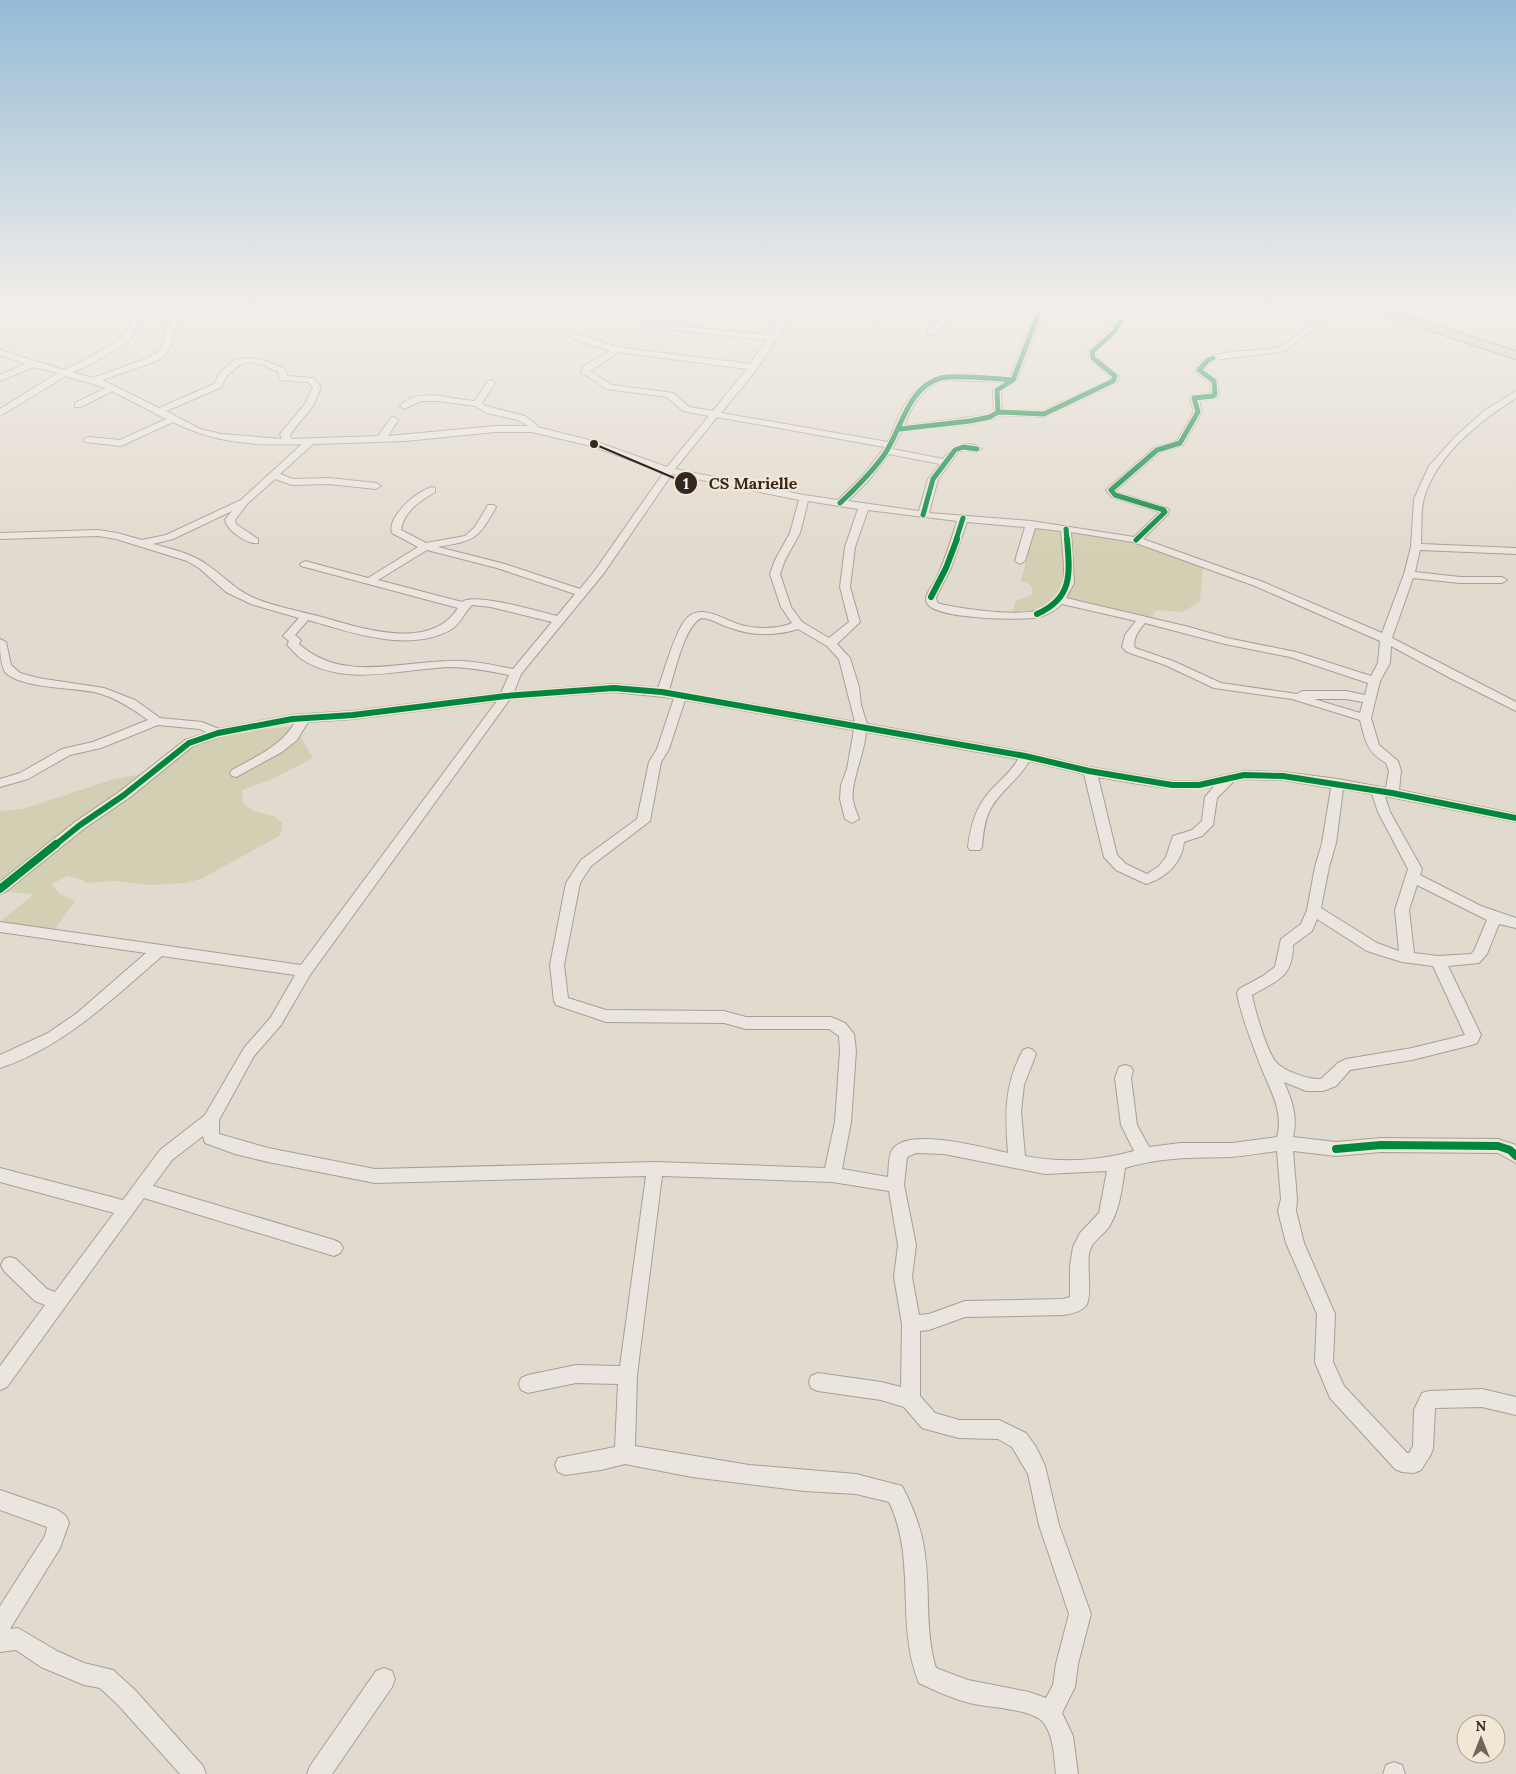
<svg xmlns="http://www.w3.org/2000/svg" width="1516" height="1774" font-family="Lora,serif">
	<rect width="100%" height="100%" fill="#e1dace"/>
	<!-- green -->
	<path fill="#d2cfb2" d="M1035,527l27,4 3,51 -8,14 -10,10 -13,5 -22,1 4,-11 15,-6 2,-6 -4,-5 -8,-3z
		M1071,532l63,10 69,26 -3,33 -17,11 -27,-2 -5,9 -86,-21 9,-19z
		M294,726l19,32 -43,22 -28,10 1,13 11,8 20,5 8,7v7l-3,6 -78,43 -16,4 -35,2 -36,-4 -29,2 -1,-3 -16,-4 -17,8 9,10 15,7 -23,32 -52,-11 34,-28 -27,-2 -7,4v-85l23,-2 91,-30 44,-8 28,-24 22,-9 33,-6z"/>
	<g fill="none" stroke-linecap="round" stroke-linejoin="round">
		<defs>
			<path id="minor" d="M142,307h8l-22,35 -35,21 -20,9 20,6 55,-20 10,-6 4,-4 4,-17 15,-24h8l-15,24 -4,17 -6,8 -10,6 -52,18 57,28 55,-24 6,-11 14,-13 14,-2 15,2 22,9 2,7 26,2 8,9 -8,19 -23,28 1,5 87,-3 13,-18 3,-1 4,3 -10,16 107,-10h33l-10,-6 -31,-7 -12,-7 -36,-5h-18l-17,8 -4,-3c19,-20 51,-6 75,-5l13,-20 3,-1 4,3 -13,20 4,3 39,10 11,8 1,3 60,15 70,25 42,-51 -26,-5 -16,-14 -60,-8 -26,-17 3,-6 27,-16 -21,-5 -20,-8v-4c8,-1 37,12 49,14 43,7 88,11 131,17l17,-24 -121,-13 -4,-2 4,-2 124,12 15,-20 -64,-6 -4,-2 71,3 2,-3 91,9 1,2 -4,2 -83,-10 -38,59 -36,44 167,29c6,-13 10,-27 18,-39 26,-40 62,-27 104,-26l27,-70h8l-28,73 -16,11 1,19 41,1 66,-31 2,-3 -21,-17 -2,-8 25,-26 6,-19h8c-3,21 -18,30 -31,45l1,5 22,19 -3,7 -72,34 -44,-2 -7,4 -23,5 -68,7 -10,18 51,10c10,-12 24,-21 39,-10l-5,3 -13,-2 -6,2 -20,27 -9,34 102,8 103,16 26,-25 -48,-15 -6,-7 48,-42 23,-7 17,-29 -4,-14 1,-2 20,-3 -1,-11 -15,-10c6,-27 63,-18 84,-25 9,-3 41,-32 51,-40h9l-54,44 -70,9 -8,5 -4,6 14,8 2,15 -3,4 -17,2 3,12 -19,33 -23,7 -44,38 2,3 49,15 2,2 -1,4 -25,25 120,43 119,51 22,-59 7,-27 3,-48 15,-33 27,-30 28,-25 32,-20v7c-37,24 -79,56 -92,100 -4,14 -2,32 -3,46l95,4v6l-96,-4 -5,22 45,5h42l5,3 -5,3h-42l-47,-5 -21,60 124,64v9l-64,-32 -61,-33 -1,17 -10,18 -9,37 8,27 19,16 3,10 -2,19 117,24v8l-131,-26 5,16 32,57 -2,6 61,31 35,12v10l-17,-4 -12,30 -8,9 -31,3 33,69 -4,8 -5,2 -60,15 -62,10 -14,16 -13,5h-17l-22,-9c8,18 14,35 9,55l43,5 45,-4 117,1 18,6v18l-18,-10 -117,-1 -45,4 -43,-5 4,48 -1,12 8,32 31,71 -2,48 11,24 63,67h2l4,-7 1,-36 8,-17 7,-2 53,-2 34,8v18l-34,-8 -47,1 -2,41 -3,7 -9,14 -7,3 -12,-1 -7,-3 -65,-71 -15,-36 2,-48 -31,-71 -8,-32 3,-12 -4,-48c-16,2 -32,5 -47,6 -38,1 -69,0 -105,11 -3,20 -5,41 -16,59 -7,10 -18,14 -20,27 -2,14 3,39 -2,50 -5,8 -16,10 -24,11l-98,2 -36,13 -9,1v65l15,17 24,7h40l27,13 10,14 9,19 14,59 32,89 -13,50 -3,23 -13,26 11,23 5,38h-22c-2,-17 -2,-38 -13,-52 -13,-14 -55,-14 -74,-19 -17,-5 -34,-12 -50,-20 -24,-58 -2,-124 -30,-181l-33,-8 -52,-3 -112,-14 -67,-13 -24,6 -36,5 -7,-3 -3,-7 3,-7 57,-11 3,-63 -42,-1 -48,10 -7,-3 -2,-6 2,-6 7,-3 48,-10 44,1 26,-190 -271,7 -107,-21 -33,-8 -30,-11 -2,-7 -31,24 -19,26 181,54 6,3 3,5 -3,5 -6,3 -190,-58 -137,189 -7,3v-24l45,-61 -10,-4 -31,-30 -3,-6 3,-6 6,-2 6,2 31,30 8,3 59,-79 -114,-31v-14l123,32 37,-50 45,-35 39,-67 27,-31 24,-42 -133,-19c-50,43 -98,91 -162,112v-13l48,-22 29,-20 69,-60 -146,-21v-10l301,43 196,-264 -144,18 -45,3 -11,18 -15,12 -46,25 -4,-1 -2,-3 2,-3c23,-13 50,-24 63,-48l-74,14 -28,10 -64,52 -44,30 -80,64 -5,2v-12l75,-60 44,-30 66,-52 22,-7 -7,-4 -42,-4 -57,23 -31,7 -42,24 -28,8v-8l20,-6 42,-24 31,-7 55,-22c-15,-11 -32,-22 -50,-27 -23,-6 -78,-4 -93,-21 -5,-9 -5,-23 -5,-33l6,3 5,23 9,8 18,5 66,10 31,12 25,18 42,4 17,7 73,-14 61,-4 148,-18 8,-18c-20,-4 -40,-8 -61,-8 -46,2 -103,20 -145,-7 -5,-3 -9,-8 -14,-13l-2,-2 2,-4 -6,-5 16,-18 -48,-14 -25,-12 -27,-24 -12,-7 -71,-22 -18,-3 -98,3v-6l98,-3 19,3 25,7 24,-5 75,-35 61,-56c-46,2 -88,-1 -129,-22l-52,24 -36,-4 -2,-2 5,-3 32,3 46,-21 -54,-28 -31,16h-6v-4l31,-15 -40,-12 -66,40v-7l58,-36 -24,-6 -34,14v-6l26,-11 -26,-9v-5l64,20 23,-11 35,-21zM619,352l128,17 -34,42 -24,-4 -16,-14 -61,-8 -22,-14zM248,362l13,2 17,8 2,8 28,2 5,5 -8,17 -25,30 2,5 -61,-5 -21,-5 -34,-18 54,-23 7,-12 13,-12zM944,380l60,2 -11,8 1,21 -7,4 -83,11c7,-19 19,-40 40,-46zM717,417l168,30 -22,28 -25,25 -34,-5 -129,-26zM495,432h37l59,14 73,26 -68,97 -16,20 -75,-25 -67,-17c37,-7 39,-6 58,-40l-2,-2h-6l-13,22 -10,9 -39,7 -25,-13c3,-19 19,-29 34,-38v-4l-3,-1c-15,4 -45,29 -40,46l26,14 -50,31 -63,-17 -5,3 1,2 157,42c-28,45 -100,19 -140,8 -20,-5 -40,-9 -59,-16 -24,-9 -33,-23 -53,-36 -15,-11 -35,-15 -53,-20l20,-5 59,-28 -7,9c2,10 22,25 33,23v-4l-22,-15 -1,-4 12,-16 28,-25 17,6 37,-1 47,5 5,-3 -5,-3 -47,-5 -36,1 -13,-5 33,-30 92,-3zM889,454l51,10 -12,15 -9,32 -71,-10 21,-21zM672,474l127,26 -9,33 -15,27 -5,14 11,33 11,16c-15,7 -39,6 -54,1 -18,-6 -41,-23 -55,-1 -12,20 -17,44 -25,65l-44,-4 -100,8 7,-18 83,-101zM808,501l50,8 -13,38 -5,40 9,35 -20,16 -27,-16 -11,-15 -11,-33 5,-14 15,-27zM868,510l89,11c-6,20 -12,39 -21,58 -3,6 -13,17 -9,24 7,16 96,18 112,14 10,-3 16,-6 23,-13l74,17 -11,14 -3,12 5,5 38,13 49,23 78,11 68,21c6,22 6,31 26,43l3,8 -3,17 -48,-9 -55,-7 -39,-1 -45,10h-27l-83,-14 -64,-15 -158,-28 -6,-19 -2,-18 -9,-29 -13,-14 23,-22 -10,-35 5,-40zM967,522l58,5 -10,34 5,3 5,-3 10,-33 26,3c1,11 5,45 2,54 -3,7 -9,17 -16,22 -20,12 -83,2 -107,-3l-3,-2 -1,-5 15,-29zM1071,532l62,10 122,44 125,55 -2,22 -7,13 -75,-24 -69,-14 -38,-11 -123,-29 8,-15zM427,550l70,18 78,26 -18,22c-17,-4 -83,-24 -95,-14l-84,-22zM472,605l19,2 61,15 -39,47c-21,-4 -42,-9 -64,-8 -51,1 -108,21 -150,-17l2,-4 -6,-5 13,-15c42,12 102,34 144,9 9,-6 12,-16 20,-24zM701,618c10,0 19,7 30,10 20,8 46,8 67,1l29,17 12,13 16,63 -186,-32c6,-18 15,-63 32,-72zM1145,623l80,21 65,13 78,26 -3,12 -19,-4h-44l-5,3 -76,-11 -48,-22 -38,-13c-3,-9 4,-18 10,-25zM614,692l60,6 -17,51 -8,13 -12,57 -56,41 -15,23 -16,82 4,36 2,4 50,17 118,1 22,6h83l10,7 1,15 -5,71 -10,46 -170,-6 -280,7 -107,-21 -49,-14v-14l35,-64 27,-31 29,-50 200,-276zM1314,699h32l17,3 -3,11zM685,700l169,30 -7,39 -6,16 -1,14 5,20 7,4 7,-4c-2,-6 -5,-12 -6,-19 -3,-16 12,-48 13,-68l152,27c-6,12 -17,20 -26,30 -16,17 -21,35 -24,58l2,3h10l2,-3c1,-12 2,-24 7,-35 9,-20 30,-32 40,-51l55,13 20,83 12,13 30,14c20,-6 36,-21 38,-42l18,-6 11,-11 4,-27 17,-17 10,-2 39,1 48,8 -9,55 -7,24 -8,43 -6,14 -20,15 -6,28 -12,9 -24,13 -2,4c5,26 15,50 24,74 9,23 23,44 16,70l-45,6h-52l-31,4 -12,-22 -6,-47 2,-7 -2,-4 -6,-2 -6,2 -4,11 6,47 13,26c-35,10 -74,12 -109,5l-4,-45 3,-26 12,-31 -3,-4 -5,-2 -5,2c-19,35 -18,64 -15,103 -23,-5 -101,-27 -116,-3 -4,7 -3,19 -4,27l-46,-8 9,-47 5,-71 -2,-17 -9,-11 -14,-6h-85l-22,-6 -118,-1 -38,-12 -4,-33 16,-82 11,-17 59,-45 11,-59 8,-13zM1098,777c39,6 78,17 117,8l-10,12 -3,24 -10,9 -19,6 -7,21 -7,9 -12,8 -21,-10 -9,-9zM1343,789l29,5 6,18 30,57 -13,41 4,41 -22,-8 -56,-35 8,-41 7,-24zM1417,885l70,35 -13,31 -3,3 -33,2 -24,-3 -5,-43zM1317,919l50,32 35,11 31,4 32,69 -53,13 -66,11 -8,4 -17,16c-12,1 -38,-8 -46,-18 -9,-13 -20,-50 -23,-66 24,-14 41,-17 41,-50l19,-14zM916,1153l28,1 101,20 62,-3 -8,42 -19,20 -7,14 -3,19v31l-7,2 -98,2 -36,13 -10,1 -7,-38 4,-32 -12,-60 3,-28zM662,1176l170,6 57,9 9,54 -4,32 8,47 -1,63 -20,-5 -63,-9 -7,3 -2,6 2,6 7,3 63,9 23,7 18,21 7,2 30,8 39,1 14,8 16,27 11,51 30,89 -13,50 -3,21 -7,13 -17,-6 -61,-12 -32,-12c-12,-39 -5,-80 -12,-120 -3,-21 -12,-43 -22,-62l-46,-12 -107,-9 -114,-19 2,-71z
				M950,307h8l-24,28h-6v-4z
				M1388,307h10l-11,7h-6v-4z
				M0,1490l58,20 8,6 3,7 -9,25 -50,81 8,-1 39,23 27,12 29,7 22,20 68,76 3,8h-26l-61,-68 -19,-18 -16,-3 -43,-18 -25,-17 -16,2v-46l45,-70 2,-9 -47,-17z
				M384,1668l8,3 3,8 -3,8 -60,87h-25l3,-8 66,-95z
				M1394,1762l8,3 3,9h-22l3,-9z"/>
			<path id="highway" d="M1362,307h17l137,44v8l-152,-50z"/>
		</defs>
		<!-- minor casing -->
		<use href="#minor" stroke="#a79f97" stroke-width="2"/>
		<!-- highway casing -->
		<use href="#highway" stroke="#8c857d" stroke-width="2"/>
		<!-- minor -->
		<use href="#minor" fill="#eae5de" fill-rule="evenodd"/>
		<!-- highway -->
		<use href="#highway" fill="#d4cabf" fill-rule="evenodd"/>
		<defs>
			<path id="cycleway-far2" d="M998,412l-1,-22 16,-10 28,-73
				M900,429l70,-8 20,-4 8,-5 46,2 69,-33 2,-5 -22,-18 -1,-6 22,-20 6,-10
				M840,503c16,-15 31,-30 44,-48 17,-24 23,-68 57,-77 14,-4 55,1 72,2
				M923,515l10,-36 22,-29 8,-3 14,2
				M1066,529l1,11
				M956,540l7,-22
				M1136,540l29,-28 -1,-2 -49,-15 -4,-5 46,-40 23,-7 18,-31 -4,-14 19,-2 2,-2 -1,-13 -15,-11 9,-10 5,-2"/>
			<path id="cycleway-far1" d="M931,597l15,-29 11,-29
				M1037,614c36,-16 33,-40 30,-75
				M54,846l26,-21 44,-30 65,-52 29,-10 74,-14 61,-4 153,-19 108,-8 48,4 363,64 64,15 83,14h27l45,-10 39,1 109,17 124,25"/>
			<path id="cycleway" d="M0,889l56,-45
				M1336,1149l45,-4 117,1 12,4 6,6"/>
		</defs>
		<!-- cycleway-far2 casing -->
		<use href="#cycleway-far2" stroke="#f2e6d5" stroke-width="7"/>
		<!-- cycleway-far1 casing -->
		<use href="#cycleway-far1" stroke="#f2e6d5" stroke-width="9"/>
		<!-- cycleway casing -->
		<use href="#cycleway" stroke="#f2e6d5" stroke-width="11"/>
		<!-- cycleway-far2 -->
		<use href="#cycleway-far2" stroke="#00873e" stroke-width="5"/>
		<!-- cycleway-far1 -->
		<use href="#cycleway-far1" stroke="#00873e" stroke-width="6"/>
		<!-- cycleway -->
		<use href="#cycleway" stroke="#00873e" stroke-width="8"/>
	</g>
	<!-- sky -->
	<linearGradient id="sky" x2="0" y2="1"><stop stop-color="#95bbd6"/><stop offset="0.55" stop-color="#f2eee9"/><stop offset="1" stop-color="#f2eee9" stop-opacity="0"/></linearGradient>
	<rect width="1516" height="555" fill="url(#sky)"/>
	<!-- callouts -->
	<path fill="none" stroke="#342720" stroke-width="2" d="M594 444L686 483"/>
	<g fill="#342720" stroke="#f2e6d5" stroke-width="2">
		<circle cx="594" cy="444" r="5"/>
		<circle cx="686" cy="483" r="12"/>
	</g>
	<g font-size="15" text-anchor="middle" font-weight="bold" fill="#fff">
		<text x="686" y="489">1</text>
	</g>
	<g font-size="16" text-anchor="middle" font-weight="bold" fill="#342720" stroke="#f2e6d5" stroke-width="5" stroke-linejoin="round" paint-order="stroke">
		<text x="753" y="489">CS Marielle</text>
	</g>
	<!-- north arrow -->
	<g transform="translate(1481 1739)"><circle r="24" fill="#f2e6d5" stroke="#a69a8d"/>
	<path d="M0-4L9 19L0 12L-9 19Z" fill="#71665d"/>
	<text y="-8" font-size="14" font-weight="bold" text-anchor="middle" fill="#342720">N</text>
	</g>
</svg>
